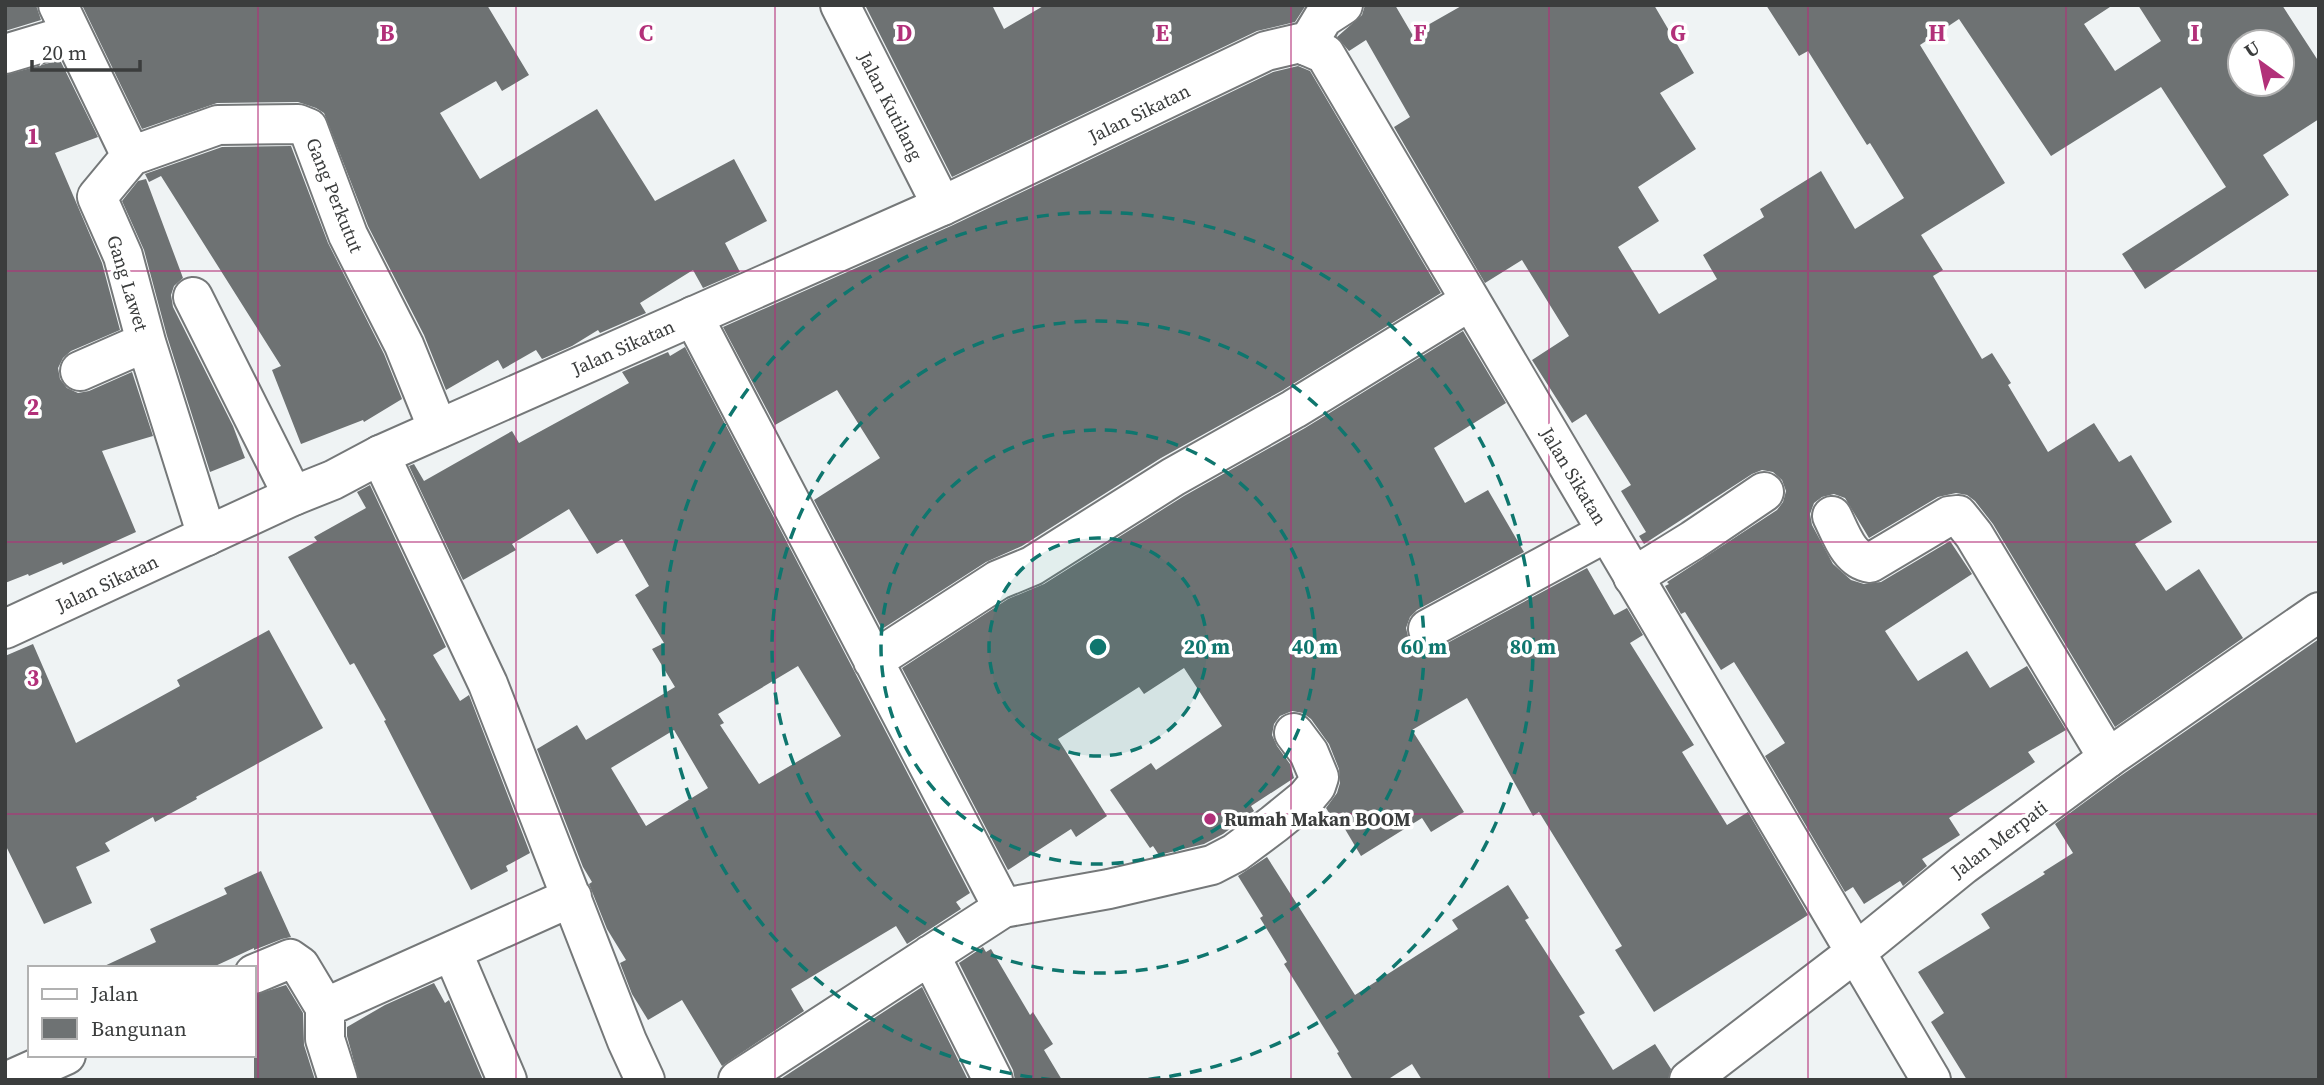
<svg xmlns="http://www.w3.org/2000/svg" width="2324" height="1085" font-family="'Source Serif 4',serif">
	<rect width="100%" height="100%" fill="#eff3f4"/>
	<!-- building -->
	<path fill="#6e7273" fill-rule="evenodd" d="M5,5h31l5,15 -36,11z
		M82,5h405l42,70 -27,16 -6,-10 -56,32 40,66 117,-70 58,92 79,-42 33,62 -42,22 15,29 -37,16 -10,-18 -53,33 6,10 -46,20 -2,-3 -26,16 -30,13 -6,-9 -33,19 -5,-9 -52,30 -22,-55 -56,-109 -44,-113 -8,-5 -18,-6 -81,1 -75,26z
		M865,5h127l12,24 41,-24h261l-11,17 -38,9 -305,146z
		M1365,5h30l17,29 51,-29h191l40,68 -34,20 36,56 -58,38 21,34 -41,26 41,67 58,-35 -14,-24 61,-38 -4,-8 61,-38 34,58 49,-31 -34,-55 -3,2 -59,-94 -9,5 -33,-51h347l-29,19 31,47 46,-30 -23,-36h144l37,57v57l-56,36 26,40 -144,94 -23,-35 104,-67 -65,-100 -110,69 -92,-137 -39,26 85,138 -84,52 22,35 -10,6 49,83 10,-6 19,30 -3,2 40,67 46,-29 25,39 12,-7 41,67 -37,22 31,47 33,-22 44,69 -128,89 -122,-203 -18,-23 -8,-6 -11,-2 -18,4 -69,41 -24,-40 -11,-4 -12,3 -8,6 -4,11 2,11 21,39 18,16 13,4 17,-2 69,-41 22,33 -87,57 33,50 49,-30 23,37 37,-22 39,64 -38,22 7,10 -86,56 11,17 -38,24 5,7 -24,20 -3,-5 -36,23 -11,-17 -8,5 -80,-136 20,-13 -51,-81 -13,8 -36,-58 -4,2 -16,-28 4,-2 -2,-2 110,-72 6,-8 3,-11 -4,-11 -9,-8 -11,-2 -10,4 -108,70 -5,-8 7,-4 -25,-41 10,-6 -45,-71 -14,9 -40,-63 37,-24 -47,-76 -37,23 -91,-156 16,-10 -44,-77 -17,11 -12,-14 25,-22zM2240,42h42v42h-42z
		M60,60l38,77 -43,16 47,110 18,67 -49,21 -8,7 -5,10 2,11 7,9 11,5 11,-2 43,-19 21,64 -51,15 34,81 -73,33 -1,-3 -33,14 -1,-2 -23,9v-508z
		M1298,66l12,5 131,222 -158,97 -122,68 -139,88 -36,16 -104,67 -68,-129 66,-42 -43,-68 -62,35 -52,-98 228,-101 322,-154z
		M291,146l37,97 56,111 18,45 -38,23 -1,-2 -62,24 -29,-74 9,-4 -120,-190 -12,6 -4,-8 77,-27z
		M146,179l37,99 -9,8 -3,9 2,12 60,119 12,32 -35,14 -43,-136 -23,-86 -22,-49 16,-20z
		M1463,331l43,72 -72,45 31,55 23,-13 36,62 -107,58 -7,7 -4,11 3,12 8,8 10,3 11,-3 149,-80 27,47 13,-7 16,27 -13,8 64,102 -12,7 45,73 21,-13 60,103 -154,97 -39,-62 7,-4 -83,-134 -6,4 -66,-118 -55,32 52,82 -33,20 -9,-14 -61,38 -19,-32 -4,3 -12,-19 11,-15 3,-10 -1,-14 -10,-25 -18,-25 -8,-6 -11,-2 -12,5 -6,8 -2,11 5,11 13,18 4,14 -43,28 3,5 -31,23 -19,10 -45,11 -6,-9 -3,2 -40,-58 41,-27 5,7 66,-44 -38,-58 -40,26 -5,-7 -81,52 49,77 -31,21 -5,-8 -63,41 -106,-202 106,-69 36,-15 140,-88 121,-68z
		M685,347l285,546 -14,9 5,7 -54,35 -11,-18 -105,63 13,22 -82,55 -40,-66 -34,20 -16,-26 -12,-31 6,-3 -19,-31 -18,-45 3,-2 -9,-15 -46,-118 40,-24 9,15 89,-53 -23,-38 12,-6 -29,-48 14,-9 -27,-47 -25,15 -28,-45 -57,35 4,6 -53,30 -54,-114 5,-2 10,17 88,-50 7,12 110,-60 -7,-11 46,-20 2,4zM798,666l43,70 -82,48 -39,-59 4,-2 -6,-9zM674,730l34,58 -62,38 -35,-58z
		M370,485l76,162 -13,8 27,46 9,-6 61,158 -24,13 2,5 -37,19 -87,-169 2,-1 -32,-57 -4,2 -62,-108 29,-16 -3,-4 52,-29 -9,-16z
		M269,630l54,98 -127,69 1,2 -42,23 -2,-5 -48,26 5,8 -34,16 16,36 -48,21 -39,-80v-188l28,-12 43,99 104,-57 -3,-6z
		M2319,639v441h-352l-36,-58 13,-9 -26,-41 72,-44 -9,-14 64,-40 -2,-2 30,-19 -18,-29 64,-47z
		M1267,857l88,138 103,-66 -6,-9 56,-35 21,33 -4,2 60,93 -6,3 34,54 42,-26 16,25 -3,11h-246l-10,-16 -25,16h-34l-16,-27 2,-1 -55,-88 3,-2 -27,-44 3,-2 -25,-40z
		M261,871l30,66 -9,2 -28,11v-2l-43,20h-111l56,-26 -6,-13 77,-35 -3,-6z
		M983,947l3,5 5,-3 39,66 3,-3 20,32 -9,6 18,30h-47l-2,-10 -54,-107z
		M434,983l11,20 4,-3 34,80h-124l-12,-44v-9l38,-22z
		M286,985l17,28 1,32 11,35h-61v-85z
		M922,987l46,93h-189z"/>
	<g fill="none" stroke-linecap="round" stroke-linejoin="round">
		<defs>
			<path id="street" d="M58,5l73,151
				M840,5l102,201
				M1306,46l17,-28 20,-13
				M5,54l67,-20
				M131,156l87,-31 80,-1 10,4 40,107 56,110 34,84
				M131,156l-34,41 26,59 23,86
				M193,297l100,199
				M693,316l310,592
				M80,371l66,-29 61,194
				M380,455l108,229 139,357 18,39
				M1832,516c9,18 17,44 38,47l79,-47 9,-1 16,20 134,223
				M1633,577l60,-37 71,-48
				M1428,629l179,-97
				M873,661l125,-81 34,-14 141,-89 121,-68 176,-108
				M452,951l55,129
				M930,955l63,125
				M254,974l36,-15 10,7 21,35 4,4h6l241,-108
				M325,1005v34l13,41
				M10,1080l56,-25
				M738,1080l265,-172 106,-19 103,-24 23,-12 39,-29 32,-26 10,-12 3,-9 -10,-24 -15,-20"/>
			<path id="secondary" d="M5,629l288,-133 40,-16 47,-25 562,-249 324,-155 34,-8 25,11 606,1026
				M1689,1080l167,-128 107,-87 145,-107 211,-146"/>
		</defs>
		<!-- street casing -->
		<use href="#street" stroke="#757879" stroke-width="42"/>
		<!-- secondary casing -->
		<use href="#secondary" stroke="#757879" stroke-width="42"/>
		<!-- street -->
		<use href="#street" stroke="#fff" stroke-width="38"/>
		<!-- secondary -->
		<use href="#secondary" stroke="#fff" stroke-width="38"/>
	</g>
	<!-- grid -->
	<path fill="none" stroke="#b23079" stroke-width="2" stroke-opacity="0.55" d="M258,5v1075M516,5v1075M775,5v1075M1033,5v1075M1291,5v1075M1549,5v1075M1808,5v1075M2066,5v1075M5,271h2314M5,542h2314M5,814h2314"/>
	<!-- distance rings -->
	<circle cx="1098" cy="647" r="109" fill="#0f766e" fill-opacity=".12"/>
	<g fill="none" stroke="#0f766e" stroke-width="3.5" stroke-dasharray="12 9">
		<circle cx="1098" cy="647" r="109"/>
		<circle cx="1098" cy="647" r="217"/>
		<circle cx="1098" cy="647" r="326"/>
		<path d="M1053 1080A435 435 0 1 1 1143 1080"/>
	</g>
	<!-- markers -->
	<circle fill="#b23079" stroke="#fff" stroke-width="2.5" cx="1210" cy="819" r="7"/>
	<g text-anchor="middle" stroke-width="7" stroke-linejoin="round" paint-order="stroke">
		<!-- street labels -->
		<g font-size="19" fill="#3b3d3d" stroke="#fff">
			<text transform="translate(891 106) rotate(63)" y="7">Jalan Kutilang</text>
			<text transform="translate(1139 113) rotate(-26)" y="7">Jalan Sikatan</text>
			<text transform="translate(335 195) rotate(68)" y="7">Gang Perkutut</text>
			<text transform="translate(128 283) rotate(73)" y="7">Gang Lawet</text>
			<text transform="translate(623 347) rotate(-24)" y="7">Jalan Sikatan</text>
			<text transform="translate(1574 476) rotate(59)" y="7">Jalan Sikatan</text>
			<text transform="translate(107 583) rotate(-25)" y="7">Jalan Sikatan</text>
			<text transform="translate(1999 839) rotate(-37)" y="7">Jalan Merpati</text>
		</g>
		<!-- poi labels -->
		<g font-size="19" font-weight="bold" fill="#3b3d3d" stroke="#fff" text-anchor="start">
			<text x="1224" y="826">Rumah Makan BOOM</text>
		</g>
	</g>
	<g font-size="23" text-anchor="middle" font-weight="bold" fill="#b23079" stroke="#fff" stroke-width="7" stroke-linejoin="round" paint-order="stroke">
		<text x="387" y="41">B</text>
		<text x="646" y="41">C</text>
		<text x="904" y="41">D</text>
		<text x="1162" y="41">E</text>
		<text x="1420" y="41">F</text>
		<text x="1678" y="41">G</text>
		<text x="1937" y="41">H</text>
		<text x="2195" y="41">I</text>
		<text x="33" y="144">1</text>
		<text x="33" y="415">2</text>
		<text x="33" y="686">3</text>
	</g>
	<circle cx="1098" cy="647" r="10" fill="#0f766e" stroke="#fff" stroke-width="3.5"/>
	<g font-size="21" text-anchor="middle" font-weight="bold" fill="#0f766e" stroke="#fff" stroke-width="7" stroke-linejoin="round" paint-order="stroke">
		<text x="1207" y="654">20 m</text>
		<text x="1315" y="654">40 m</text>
		<text x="1424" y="654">60 m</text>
		<text x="1533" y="654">80 m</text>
	</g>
	<!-- border -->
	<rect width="2324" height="1085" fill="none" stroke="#3b3d3d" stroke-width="14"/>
	<!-- legend -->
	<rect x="28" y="966" width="228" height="91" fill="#ffffff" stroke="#b1b1b1" stroke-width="2"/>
	<rect x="42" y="989" width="35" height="10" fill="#ffffff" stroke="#b1b1b1" stroke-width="2"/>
	<text x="91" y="1001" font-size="21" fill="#3b3d3d">Jalan</text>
	<rect x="42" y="1018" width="35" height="21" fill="#6e7273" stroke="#b1b1b1" stroke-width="2"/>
	<text x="91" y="1036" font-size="21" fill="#3b3d3d">Bangunan</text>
	<!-- north arrow -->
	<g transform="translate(2261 63) rotate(327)"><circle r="33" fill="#ffffff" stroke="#b1b1b1" stroke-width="2"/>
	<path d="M0-5L12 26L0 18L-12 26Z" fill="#b23079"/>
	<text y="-10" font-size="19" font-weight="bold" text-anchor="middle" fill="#3b3d3d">U</text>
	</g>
	<!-- scale -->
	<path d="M32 60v10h108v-10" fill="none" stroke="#3b3d3d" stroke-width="3.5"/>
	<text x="42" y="60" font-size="21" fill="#3b3d3d" stroke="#ffffff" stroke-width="5" paint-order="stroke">20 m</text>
</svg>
